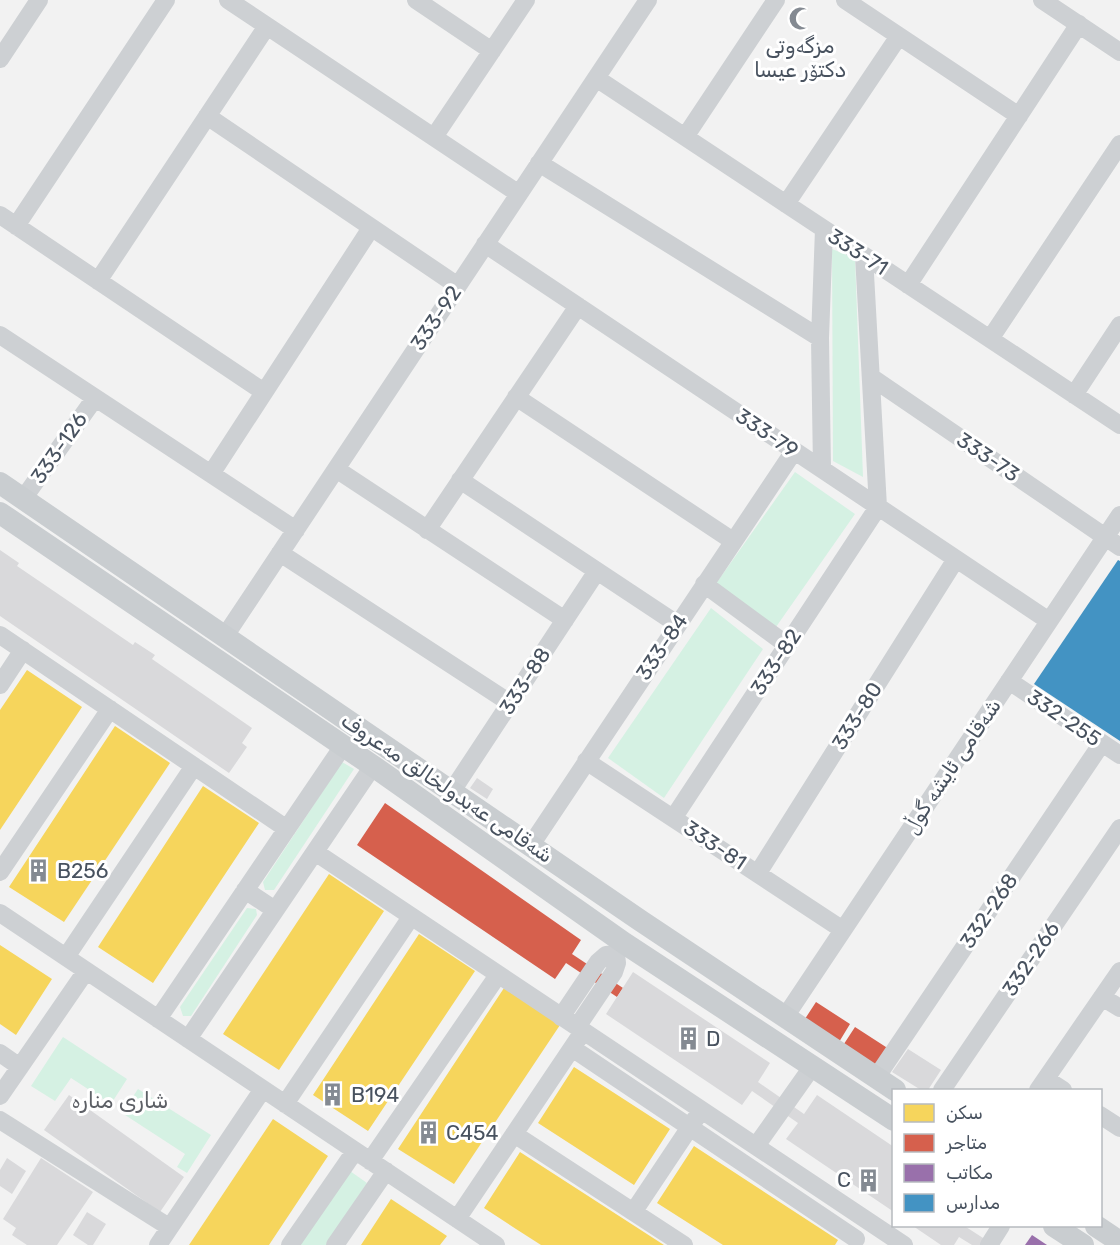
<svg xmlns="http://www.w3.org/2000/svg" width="1120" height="1245" font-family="Rubik,'Noto Naskh Arabic',sans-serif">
	<rect width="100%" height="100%" fill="#f2f2f2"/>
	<!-- green -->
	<path fill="#d5f1e3" d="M832,249l23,9 8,219 -30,-16z
		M795,472l60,42 -79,113 -61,-42z
		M711,608l52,41 -99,149 -56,-40z
		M342,762l12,7 -80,121h-9l-2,-8z
		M247,908l9,1 1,6 -66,101h-8l-3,-9z
		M63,1037l64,42 -16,25 -40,-26 -16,23 -24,-15z
		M138,1089l73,46 -24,38 -10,-6 8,-13 -63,-41z
		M350,1171l17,12 -41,62h-26z"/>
	<!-- homes -->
	<path fill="#f6d55c" d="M27,670l55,37 -82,123v-120z
		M115,726l55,37 -106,159 -55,-35z
		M203,786l56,37 -106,160 -55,-36z
		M329,874l55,37 -105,159 -56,-36z
		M419,934l56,37 -107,160 -55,-36z
		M0,945l52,34 -36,56 -16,-11z
		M504,988l56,37 -106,159 -56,-35z
		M574,1067l96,62 -36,56 -96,-62z
		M273,1119l55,37 -59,89h-80z
		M694,1146l144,94 -3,5h-112l-66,-42z
		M520,1152l144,93h-123l-25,-16 -32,-21z
		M391,1199l56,37 -7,9h-79z"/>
	<!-- shops -->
	<path fill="#d6604d" d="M385,803l196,137 -9,14 51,34 -6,9 -51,-34 -11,16 -198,-134z
		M816,1002l34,22 -14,23 -35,-22z
		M855,1027l34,22 -14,23 -35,-22z"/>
	<!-- offices -->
	<path fill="#9970ab" d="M1032,1235l15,10h-22z"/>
	<!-- schools -->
	<path fill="#4393c3" d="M1118,560l2,1v180l-86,-57z"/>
	<!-- building -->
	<path fill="#d9d9db" d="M0,550l19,13 -2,3 116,79 2,-3 20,13 -3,4 100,69 -10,15 5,4 -18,26 -229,-157z
		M477,778l16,11 -6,10 -17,-11z
		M633,972l137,91 -12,19 46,32 13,-19 77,52v65l-108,-73 12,-16 -46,-32 -10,14 -136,-91z
		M908,1049l33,21 -13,20h-7l-29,-18z
		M69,1095l115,82 -24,35 -116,-82z
		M7,1158l19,13 -14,23 -12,-8v-16z
		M41,1158l52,34 -36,53h-30l-15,-10 4,-7 -13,-9z
		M87,1212l19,12 -13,21h-5l-15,-10z
		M913,1226h54l-1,1 28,18h-22l-13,-8 -5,8h-13z"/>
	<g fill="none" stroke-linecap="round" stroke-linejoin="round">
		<!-- minor -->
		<path stroke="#cdd0d3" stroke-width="18" d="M228,0l291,194
			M416,0l76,51
			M845,0l174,116
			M1042,0l78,52
			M0,59l39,-59
			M596,78l524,347
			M207,116l251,170
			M434,137l92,-137
			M685,137l91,-137
			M539,163l281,175
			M786,204l113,-168
			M0,215l264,177
			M16,226l150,-226
			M485,244l564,377
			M98,281l169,-255
			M908,285l171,-261
			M0,335l296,195
			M990,339l130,-195
			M871,377l249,170
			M1074,395l46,-70
			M516,397l217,144
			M336,469l229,151
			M822,469l-2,-131 4,-109
			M211,474l160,-246
			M460,480l217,144
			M23,499l72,-101
			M427,530l151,-224
			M280,553l230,150
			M704,584l83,61
			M0,635l287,194
			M225,636l423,-636
			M1009,681l111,74
			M0,685l23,-35
			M586,761l257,169
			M452,791l145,-220
			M674,817l204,-310 -14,-251
			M531,845l263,-394
			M315,852l589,393
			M0,872l110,-163
			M758,873l198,-314
			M245,890l30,20
			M0,913l496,332
			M66,957l128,-191
			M1102,997l18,11
			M561,1017l37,-55 8,-7 10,-1 8,-11
			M785,1017l335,-502
			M158,1019l185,-273
			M577,1027l37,-55 3,-9 -1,-9
			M188,1039l185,-273
			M572,1048l284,191
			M0,1053l20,14
			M876,1078l226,-335
			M1046,1079l17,11
			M942,1090l178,-262
			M1038,1090l82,-119
			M0,1096l86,-125
			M285,1104l126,-187
			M1100,1115l20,13
			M0,1120l169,107
			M514,1134l170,111
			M756,1146l56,-79
			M370,1161l128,-186
			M634,1211l62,-93
			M457,1219l121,-180
			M158,1245l105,-156
			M290,1245l65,-94
			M335,1245l51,-74
			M989,1245l12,-19"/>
		<!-- major -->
		<path stroke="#c9cdd0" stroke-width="22" d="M0,483l641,438 254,169
			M0,513l373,253 251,177 270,177
			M1054,1226l29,19
			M1096,1226l24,16"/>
	</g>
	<!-- icons -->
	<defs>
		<symbol id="mosque-bare" viewBox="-9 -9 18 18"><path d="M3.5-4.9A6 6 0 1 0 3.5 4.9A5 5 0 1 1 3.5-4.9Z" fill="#848a92" stroke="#fff" stroke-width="2.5" paint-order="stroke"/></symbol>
		<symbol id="building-bare" viewBox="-9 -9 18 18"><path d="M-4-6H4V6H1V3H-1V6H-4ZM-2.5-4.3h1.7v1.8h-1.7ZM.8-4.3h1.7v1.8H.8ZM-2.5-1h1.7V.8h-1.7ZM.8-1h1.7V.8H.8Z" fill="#848a92" stroke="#fff" stroke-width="2.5" paint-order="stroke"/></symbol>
	</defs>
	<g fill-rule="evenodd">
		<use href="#mosque-bare" x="784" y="2" width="33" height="33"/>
		<use href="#building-bare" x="22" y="854" width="33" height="33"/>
		<use href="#building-bare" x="672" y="1022" width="33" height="33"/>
		<use href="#building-bare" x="316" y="1078" width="33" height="33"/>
		<use href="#building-bare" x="412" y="1116" width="33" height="33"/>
		<use href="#building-bare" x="852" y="1164" width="33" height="33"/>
	</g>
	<g text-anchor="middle" stroke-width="6" stroke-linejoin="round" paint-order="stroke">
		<!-- poi labels -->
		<g font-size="21" fill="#48525f" stroke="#fff" text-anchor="start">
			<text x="800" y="53" text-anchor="middle">مزگەوتی<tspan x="800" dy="24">دکتۆر عیسا</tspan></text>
			<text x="57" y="878">B256</text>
			<text x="706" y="1046">D</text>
			<text x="351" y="1102">B194</text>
			<text x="446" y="1140">C454</text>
			<text x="851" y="1187" text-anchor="end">C</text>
		</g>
		<!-- street labels -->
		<g font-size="21" fill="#48525f" stroke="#fff">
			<text transform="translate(858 252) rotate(33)" y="7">333-71</text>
			<text transform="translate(436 318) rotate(-56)" y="7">333-92</text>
			<text transform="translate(767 433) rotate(34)" y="7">333-79</text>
			<text transform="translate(59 448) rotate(-55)" y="7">333-126</text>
			<text transform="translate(988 457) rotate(34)" y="7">333-73</text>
			<text transform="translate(662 647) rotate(-56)" y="7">333-84</text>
			<text transform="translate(776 662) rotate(-57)" y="7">333-82</text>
			<text transform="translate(525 681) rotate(-57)" y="7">333-88</text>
			<text transform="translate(857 716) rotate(-58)" y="7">333-80</text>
			<text transform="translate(1064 718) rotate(34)" y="7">332-255</text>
			<text transform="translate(952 766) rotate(-56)" y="7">شەقامی ئایشە گوڵ</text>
			<text transform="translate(447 788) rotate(34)" y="7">شەقامی عەبدولخالق مەعروف</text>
			<text transform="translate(715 845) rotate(34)" y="7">333-81</text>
			<text transform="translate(989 911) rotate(-56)" y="7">332-268</text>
			<text transform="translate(1031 959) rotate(-56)" y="7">332-266</text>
		</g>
		<!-- neighbourhood labels -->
		<g font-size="22" fill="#5d6066" stroke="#fff">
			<text x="120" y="1108">شاری منارە</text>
		</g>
	</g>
	<!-- legend -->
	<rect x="892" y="1089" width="210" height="138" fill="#ffffff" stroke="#b6babf" stroke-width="1.5"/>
	<rect x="904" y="1104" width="30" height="18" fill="#f6d55c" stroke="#b6babf" stroke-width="1.5"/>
	<text x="946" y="1119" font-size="18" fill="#48525f">سكن</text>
	<rect x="904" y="1134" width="30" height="18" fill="#d6604d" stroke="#b6babf" stroke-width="1.5"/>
	<text x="946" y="1149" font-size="18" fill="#48525f">متاجر</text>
	<rect x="904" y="1164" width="30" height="18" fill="#9970ab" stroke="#b6babf" stroke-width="1.5"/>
	<text x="946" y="1179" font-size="18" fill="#48525f">مكاتب</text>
	<rect x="904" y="1194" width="30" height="18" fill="#4393c3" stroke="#b6babf" stroke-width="1.5"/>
	<text x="946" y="1209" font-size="18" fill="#48525f">مدارس</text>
</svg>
